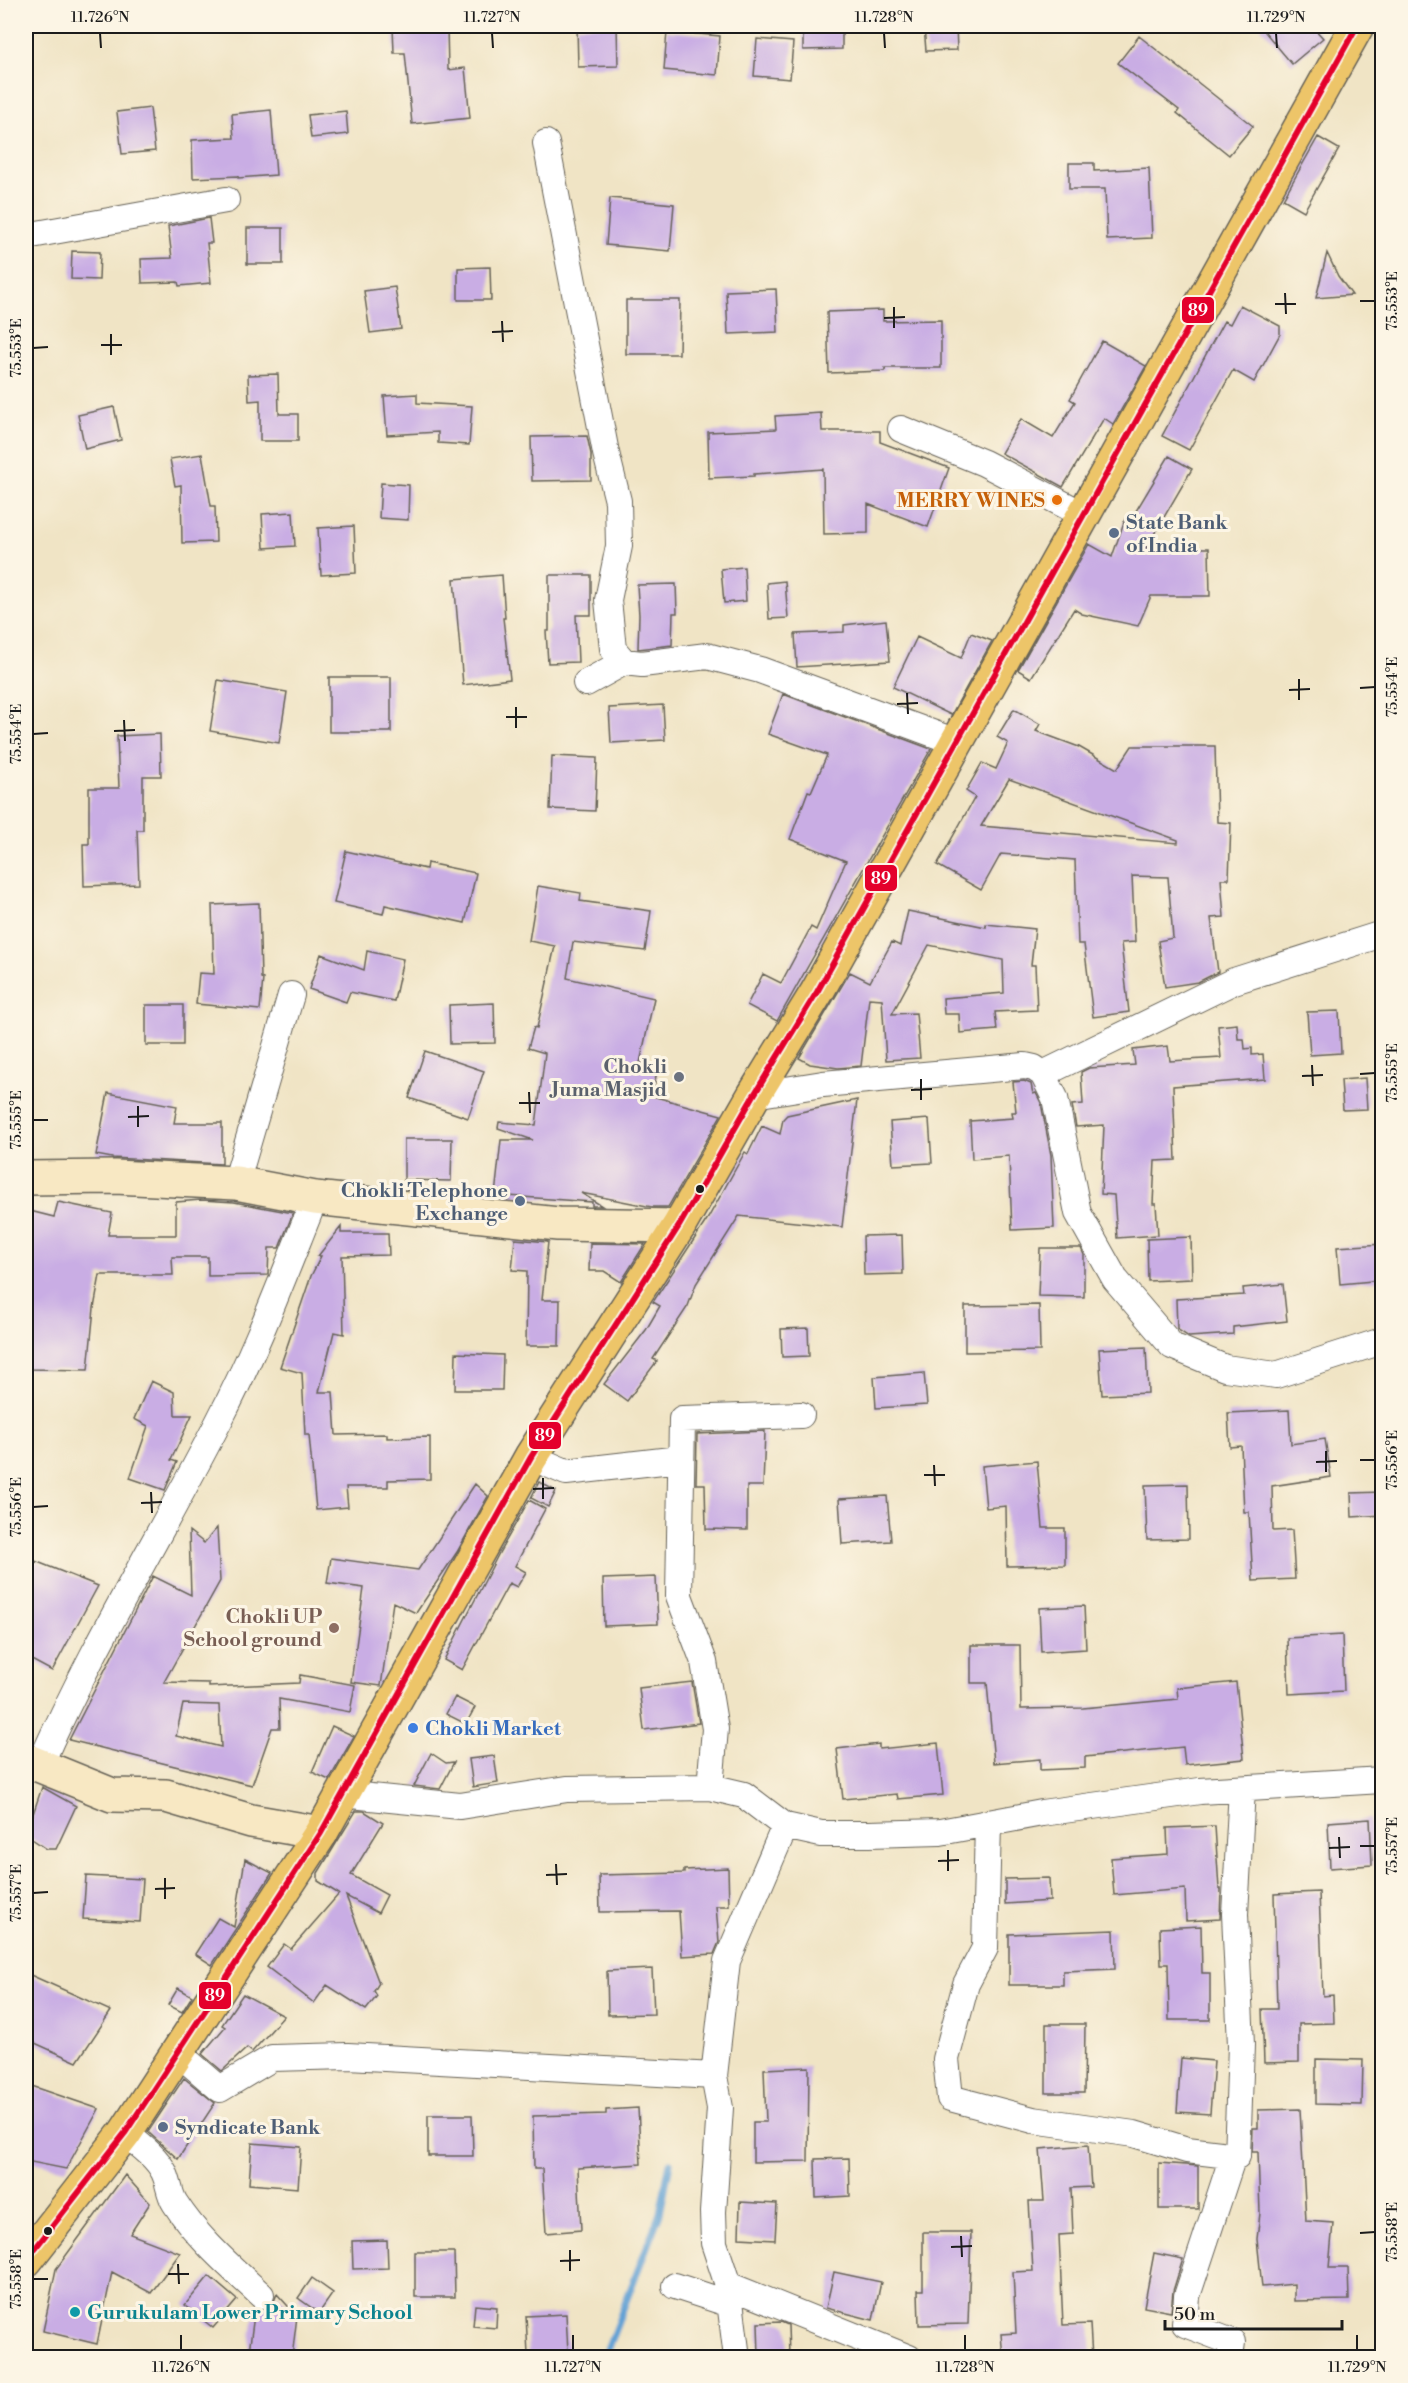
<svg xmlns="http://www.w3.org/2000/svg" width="1408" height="2383" font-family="'Libre Bodoni',serif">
	<rect width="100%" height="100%" fill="#fcf5e5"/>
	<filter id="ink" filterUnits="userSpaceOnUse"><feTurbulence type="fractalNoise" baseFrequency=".0167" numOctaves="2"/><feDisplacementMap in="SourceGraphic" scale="12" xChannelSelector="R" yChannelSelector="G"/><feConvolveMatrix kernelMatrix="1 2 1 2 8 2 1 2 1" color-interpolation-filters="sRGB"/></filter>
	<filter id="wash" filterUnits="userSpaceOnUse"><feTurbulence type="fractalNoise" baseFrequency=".008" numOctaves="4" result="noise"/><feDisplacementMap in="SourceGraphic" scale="24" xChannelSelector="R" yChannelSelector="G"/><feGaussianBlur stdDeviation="1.35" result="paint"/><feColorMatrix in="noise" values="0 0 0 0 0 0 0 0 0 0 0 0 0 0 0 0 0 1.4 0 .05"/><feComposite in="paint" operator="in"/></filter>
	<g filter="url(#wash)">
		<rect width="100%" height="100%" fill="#f0e4c5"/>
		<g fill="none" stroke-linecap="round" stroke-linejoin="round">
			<!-- stream -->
			<path stroke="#62a1d4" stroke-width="7" d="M604,2358l56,-145 10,-50"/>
		</g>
		<g id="blocks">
			<!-- building -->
			<path fill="#c9ade4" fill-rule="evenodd" d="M393,26h54l1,44 17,-2 5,50 -58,6 -7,-71h-11z
				M577,26h40l1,40 -40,1z
				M803,26h39v23l-39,1z
				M924,26h32l1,24 -31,1z
				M1260,26h52l11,12 -31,26z
				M667,31l53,5 -3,39 -53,-5z
				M1139,36l114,90 -24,29 -52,-42 2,-3 -61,-47z
				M757,39l36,3 -3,37 -36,-3z
				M150,108l5,43 -33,3 -5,-42z
				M271,110l5,65 -38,3v-2l-45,2 -1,-38 42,-2 -2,-24z
				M346,111l2,23 -37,4 -3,-23z
				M1318,137l21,12 -35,62 -21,-12z
				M1069,163h25v8l55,-3 3,70 -45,2 -2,-51h-36z
				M610,198l64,6 -4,47 -64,-6z
				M209,218l3,25h-5l4,40 -32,3 -1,-4 -36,1 -1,-24 31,-1 -4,-32z
				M247,228h36v36h-36z
				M72,251l28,1 -1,28 -28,-1z
				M1327,253l11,23 14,19 -36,3z
				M490,267l1,33h-33v-32z
				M395,287l6,42 -31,4 -6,-42z
				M776,289l2,43 -50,2 -2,-43z
				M626,300h54l-1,54h-53z
				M1240,305l40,21v8l-26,48 -21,-12 -44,80 -27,-14 62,-115 6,3z
				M883,310v11l58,-1v48h-56v3l-56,2 -2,-61z
				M1102,341l44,25 -33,58 -9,-6 -41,69 -62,-34 20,-34 32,19 22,-36 -5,-3z
				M278,374l1,40h19v27h-38v-41l-11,1 -1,-26z
				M417,394v9l55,3 -3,39 -31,-2v-11l-51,3 -3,-39z
				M114,407l7,33 -36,9 -7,-34z
				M821,413l1,18h58v11l69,26 -21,59 -60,-23v29l-44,1 -1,-65 -69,5v2l-45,2 -1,-46 68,-3 -1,-13z
				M587,436l4,18v26l-59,1 -1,-44z
				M202,454l9,52h4l1,36 -34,1 -1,-58 -6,1 -5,-27z
				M1169,456l23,13 -46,79h63l1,48h-59l-13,30 -56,-12 -8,-5 -43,69 -13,-8 71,-126 23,13 13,-38 5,2z
				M381,483l28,2 -1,35 -29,-2z
				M293,512l2,34 -31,2 -2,-34z
				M354,526l2,47 -35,2 -3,-47z
				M744,567l2,34 -22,2 -3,-34z
				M502,575l3,43h-2l7,61 -47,6 -9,-106z
				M549,575h42v40h-15l2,47 -30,1 -2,-32h3z
				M785,581l3,37 -19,1 -2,-36z
				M676,584l1,29h-4l-1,32 -34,4 1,-34 -2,-30z
				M886,620l4,41 -93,6 -2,-33 49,-2v-7z
				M971,633l21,8 -41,74 -58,-28 24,-50 44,21z
				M329,677h62v55h-62z
				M218,680l69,12 -8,51 -69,-12z
				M783,694l148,55 -154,272 -30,-16 16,-31 18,9 30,-56 5,3 30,-69 -56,-22 18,-48 3,1 16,-37 -59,-21z
				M663,705l2,35 -54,3 -2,-35z
				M1014,709l26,15 -4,7 43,16 38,22 15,-23h83l2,76 14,1 -2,56h-8l3,38 -13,1 7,54 -20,10 -33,5 -7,-46 15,-3 -5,-61 -36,-1 3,66 -14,1 8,69 -36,5 -9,-73h-6l-3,-84 -74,-6 -20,36 -44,-25 38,-68 -9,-6 16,-28 14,6 12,-26 -11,-6zM1009,779l169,61v3l-197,-17z
				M160,734l1,42h-18v54h-6l2,54 -55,2 -1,-42h6v-56h30l-2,-52z
				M552,756l45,2 -2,53 -45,-2z
				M346,851l80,18 1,-6 49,10 -11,50 -80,-18 -2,9 -49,-11z
				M538,886l43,7 -1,8 71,10 -6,40 -72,-9 -6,36 87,20 -14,65 18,3 -6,30 69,19 -53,92h-16l-71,-14 21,13h-10v-4l-97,-7 6,-55h32l-35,-12 1,-6 37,3 9,-72 -17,-5 6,-21 3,1 18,-82 -26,-5z
				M259,903l2,75 2,1 -3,31 -64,-6 3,-31 15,1 -2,-69z
				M908,911l78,16v-3l49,5 -4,36h4l2,45 -42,2 2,18 -37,3 -1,-19h-15l-1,-16 61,-5 -1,-33 -74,-15 -37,69 24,-1 4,45 -34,2 -4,-61 -13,-1 -8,68 -23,2 -28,-4 -11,-6 51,-86 20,10 22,-40 8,4z
				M367,951l36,8 -9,42 -44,-9 -4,10 -37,-13 12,-35 43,16z
				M494,1003l1,40 -45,1 -1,-39z
				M146,1005h37v40h-37z
				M1339,1011l2,42 -31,2 -3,-43z
				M1237,1024l1,15h6l1,10 7,-1v7l11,-1 2,25 -92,7 3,74 -21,1 -2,43h3l2,31 -41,3 -3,-43 -13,-1 3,-69 -28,2 -4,-22 11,-1 -2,-32 8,-4 46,-3 -2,-15 35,-4 2,15 51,-3 -3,-32z
				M425,1051l59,20 -16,47 -59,-20z
				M1365,1078l2,31 -24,1 -2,-30z
				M1024,1081l7,3 2,10 3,-1 5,10 10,52 3,73 -42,2 -3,-74 -37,3 -2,-38 43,-3 -1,-6h4l-3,-30z
				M108,1093l69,13 -3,17h48v41l-110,-6 -16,-3z
				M857,1100l-15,127 -103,-11 -43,68 -8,22 -35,53 4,2 -30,40 -23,-17 42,-54 14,-24 -7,-4 55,-84 37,-66 3,2 14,-28 18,8 3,-15 4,-4z
				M929,1119l3,44 -39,2 -3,-43z
				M404,1139h48l-1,42 -47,-1z
				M201,1200l33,2 59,11 -14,35h-10l-1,27 -60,1v-19h-36l1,18h-73l-6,33 -6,62 -62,-1v-159l28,7 4,-15 54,11 -4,22h68v-33z
				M341,1227v6h47l1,22 -47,1 2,78 -10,-2 -15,60h14l3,43 51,-1v4l43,-1v42l-42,1v7h-42l2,20 -32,3 -7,-75h-4l-3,-62 -22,-6 31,-91 10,-20h-3z
				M902,1235l1,39 -39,1 -1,-39z
				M1191,1237l1,42 -44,2 -1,-42z
				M515,1239l33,3 -6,58h18l-1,46h-33l1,-75 -15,-1z
				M590,1243l55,1 -24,38 -17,-11h-15z
				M1383,1244v36l-43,4 -3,-37z
				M1040,1248h41l3,7v42l-46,-1z
				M1283,1284l4,37 -54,6v7l-44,3 -12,-8 -1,-30 68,-4 -1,-7z
				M1039,1305l1,46 -75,1v-46z
				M808,1328l1,28 -27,1 -1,-28z
				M1146,1347l2,46 -46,2 -3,-46z
				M456,1353l47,2 -1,35h-47z
				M924,1373l3,32 -51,3 -2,-31z
				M151,1381l23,11 1,23h17l-21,45 6,2 -12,28 -35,-12 18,-52 -14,-7z
				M1289,1410l2,34 34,-5 6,38 -59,9 1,45 19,-1 3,49 -42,2 -4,-69h-5l-3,-66 -11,1 -2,-34z
				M765,1431l-2,55h-16v44l-41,-1 -1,-45h-9l1,-50z
				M1037,1461l6,67h22v37l-58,1 -1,-60 -20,2 -4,-42z
				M539,1482l17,9 -8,16 -17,-9z
				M475,1484l13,12 -31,56 -41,61 -23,-11 -12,84 -30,-4 13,-94 -37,-5 4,-25 87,12z
				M1188,1484l1,55 -42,1 -2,-55z
				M1383,1492v23l-31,2 -1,-24z
				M887,1496l4,45 -49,3 -3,-45z
				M529,1500l16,9 -30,57 11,6 -9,15 -8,-4 -47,87 -18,-10 54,-105z
				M217,1528l3,53 -56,101 45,1v4l90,-4 1,-8 55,10 -5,27 -71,-13 1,29h-8l-20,57 -183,-45 84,-164 38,19 -2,-64 15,12zM183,1704l36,1 2,42 -45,-11z
				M35,1561l63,25 -46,85 -26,-14v-44z
				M656,1577l2,47 -54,2 -1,-47z
				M1084,1606l2,43 -45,3 -2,-44z
				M1342,1635l2,56 -55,3 -2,-56z
				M971,1645h49l1,64 62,-1 95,-9 -1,-11 59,-6 8,77 -59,6 -2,-18 -98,10v11l-45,2v-11l-46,4 -7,-80h-16z
				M692,1682l7,41 -55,7 -5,-42z
				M455,1697l20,10 -9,17 -20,-10z
				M332,1726l22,10 -25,44 -17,-8z
				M938,1743l5,52 -45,4 -1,-5 -54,5 -6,-50 42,-5v5z
				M431,1753l15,10 8,-1 -14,27 -26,-3z
				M494,1756l4,27 -25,4 -4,-28z
				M42,1787l34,19 -20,43h-9l-21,-14z
				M356,1811h8l19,12 -32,52 36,20 -9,18 -32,-17 33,87 -5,8 3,5 -11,14 -39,-25 -13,18 -47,-36 17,-23 7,5 48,-55 -21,-13v-8z
				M1370,1819l2,46 -42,3 -2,-46z
				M1215,1826l4,63h2l-1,30 -34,2 -1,-32 -71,6 -3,-37 57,-4 -1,-26z
				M245,1859l27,14 -60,92 -17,-11 23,-36 16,9z
				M728,1868l1,38h-13l3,36 -5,12 -32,2 -3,-45 -79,1 -1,-37 85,-2v-3z
				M86,1876l57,3 -3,43 -57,-3z
				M1049,1878l1,23 -45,3v-25z
				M1319,1892l4,104 10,-1 1,28 -35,1v38l-35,1 -2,-54h15l-3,-115z
				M1201,1926l1,47h8v47h-41l-1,-56h-7l-1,-36z
				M1114,1930l1,39 -52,2v14h-54v-51z
				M652,1969l2,45 -46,1 -1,-44z
				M26,1973l85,38 -34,51 -51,-23z
				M178,1988l14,8 -10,16 -14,-7z
				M243,1994l41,22 -32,36 -5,-4 -25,23 -20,-17 23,-27 -3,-2z
				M1046,2024h39l-1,69h-38z
				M1181,2058l33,3 -4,53 -33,-2z
				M1316,2059l47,1 -1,45 -46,-1z
				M809,2067l-1,94 -55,1v-40h13l-2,-53z
				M184,2078l31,25 -37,56 -30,-27z
				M26,2084l73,25 -33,60 -40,-8z
				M638,2108l3,56 -63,4 3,62 -35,3 -4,-64h-8l-1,-53 73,-2v-4z
				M1300,2109l6,112 27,2 -4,45h19l1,32 -55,1v-17l-32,3 -5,-48 3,-26 -2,-61h-6l1,-24h5v-18z
				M428,2115h44l1,41h-45z
				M252,2143l49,4 -3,41 -49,-4z
				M1088,2145l3,42 -20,1 2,46 -14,1 4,90 27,-1 2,34h-89l-2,-24 15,-1 -3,-61 20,-1 -4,-70h15l-4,-52z
				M849,2158l1,38 -34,2 -1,-39z
				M1159,2163l39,3v43h-39z
				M125,2175l25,28 -20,31 50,19 -29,40 -39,-21 -15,72 -54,-13 13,-62z
				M740,2202l37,2 -2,36 -36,-2z
				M923,2232h48l-3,92 -49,1 -1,-35h5z
				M387,2240l1,28 -35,1 -1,-28z
				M415,2252h39l1,45h-40z
				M1154,2253l29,6 -10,32 -2,21 -27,-5z
				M834,2272l47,10 -8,38 -47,-12z
				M209,2276l28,24 -24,28 -28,-23z
				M312,2278l21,15 -14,20 -21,-15z
				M277,2294l20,22 -5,41 -43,-5 5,-37 6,-5 12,-4z
				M475,2305l22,2 -1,21 -23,-2z
				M566,2314l2,38 -40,2 -2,-38z
				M781,2322l7,3 1,31 -30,1 -1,-34z"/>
		</g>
	</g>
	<g filter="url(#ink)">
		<use href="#blocks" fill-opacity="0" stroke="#666257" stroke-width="1.5"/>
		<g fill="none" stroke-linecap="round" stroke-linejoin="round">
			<defs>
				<path id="street" d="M546,143l60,310 12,48 1,45 -11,54 5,49 11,13 18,2 65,-8 53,14 196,72
					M26,236l200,-36
					M901,429l83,34 100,52
					M586,683l38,-21
					M1043,1074l191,-93 148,-47
					M754,1095l69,-11 202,-18 9,2 9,6 12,24 23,115 37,66 57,67 53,22 51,7 106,-34
					M236,1183l55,-188
					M531,1457l35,15 114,-13
					M40,1765c52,-119 121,-230 180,-346 37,-71 65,-147 95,-221
					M710,1787l5,-58 -11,-67 -25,-66 3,-177 119,-4
					M341,1794l119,12 107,-17 143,-2 34,8 41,31 36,8h48l71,-2 102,-19 158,-22 182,-11
					M988,1823l-3,125 -19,36 -20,75 4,39 83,22 101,14 53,16 50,6 4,-111 -6,-131 7,-125
					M177,2052l43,37 52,-31 76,-2 366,20 6,32 -7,104 1,31 14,42 9,73
					M714,2076l13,-115 58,-135
					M125,2133c13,11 31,23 39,39 5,10 5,22 11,31 23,36 55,63 86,92
					M728,2285l181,73
					M675,2286l55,18
					M1230,2358l2,-16 -47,-18 2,-28 46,-140"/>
				<path id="secondary" d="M26,1178l89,-1 121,6 79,15 243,26 121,2
					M26,1760l86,35 54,1 85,25 70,12"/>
				<path id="primary" d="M26,2260l99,-127 196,-300 210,-376 148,-231 75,-131 63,-103 540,-966"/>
			</defs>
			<!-- street casing -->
			<use href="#street" stroke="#666257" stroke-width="28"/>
			<!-- secondary casing -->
			<use href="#secondary" stroke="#666257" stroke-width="36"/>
			<!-- primary casing -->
			<use href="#primary" stroke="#666257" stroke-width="36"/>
			<!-- street -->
			<use href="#street" stroke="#fff" stroke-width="26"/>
			<!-- secondary -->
			<use href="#secondary" stroke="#f8e8c3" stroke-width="33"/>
			<!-- primary -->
			<use href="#primary" stroke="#edc569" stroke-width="33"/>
			<defs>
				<path id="bus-1" d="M26,2260l99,-127 196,-300 210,-376 148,-231 75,-131 63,-103 540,-966"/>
			</defs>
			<!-- bus-1 casing -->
			<use href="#bus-1" stroke="#fcf5e5" stroke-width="10"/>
			<!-- bus-1 -->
			<use href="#bus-1" stroke="#e4002b" stroke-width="6"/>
		</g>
	</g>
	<!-- ticks -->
	<path fill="none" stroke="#1c1c1c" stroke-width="2" d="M100,33l1,15M492,33l1,15M884,33l1,15M1276,33l1,15M1285,293l1,21M1360,301h15M1275,304h21M894,307v21M884,318l21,-1M502,321l1,21M492,332l21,-1M111,334v21M101,345h21M33,348l15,-1M1299,679v21M1360,688l15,-1M1289,690l21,-1M907,693l1,21M897,704l21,-1M516,707v21M506,717h21M124,720l1,21M114,731l21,-1M33,734l15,-1M1312,1065l1,21M1360,1074l15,-1M1302,1076l21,-1M921,1079v21M911,1090l21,-1M529,1092l1,21M519,1103h21M138,1106v21M128,1117l21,-1M33,1120h15M1326,1451v21M1360,1460h15M1316,1462l21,-1M934,1465l1,21M924,1475h21M543,1478v21M533,1489l21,-1M151,1492l1,21M141,1503l21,-1M33,1507l15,-1M1339,1837l1,21M1360,1846h15M1329,1848l21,-1M948,1850v21M938,1861l21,-1M556,1864l1,21M546,1875l21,-1M165,1878v21M155,1889l20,-1M33,1893l15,-1M1360,2233l15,-1M961,2236l1,21M951,2247l21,-1M570,2250v21M560,2261l20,-1M178,2264l1,20M168,2274h21M33,2279h15M181,2335v15M573,2335v15M965,2335v15M1357,2335v15"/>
	<!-- markers -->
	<circle fill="#e8710a" stroke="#fcf5e5" stroke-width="2" cx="1057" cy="500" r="6"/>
	<g fill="#5c6f8a" stroke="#fcf5e5" stroke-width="2">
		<circle cx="1114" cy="533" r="6"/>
		<circle cx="520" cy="1201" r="6"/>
		<circle cx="163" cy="2127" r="6"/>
	</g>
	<circle fill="#6b7280" stroke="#fcf5e5" stroke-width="2" cx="679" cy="1077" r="6"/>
	<g fill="#1c1c1c" stroke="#fcf5e5" stroke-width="2">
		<circle cx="700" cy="1189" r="5"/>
		<circle cx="48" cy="2231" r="5"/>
	</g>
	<circle fill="#8d6e63" stroke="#fcf5e5" stroke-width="2" cx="334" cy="1628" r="6"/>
	<circle fill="#3f7fe0" stroke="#fcf5e5" stroke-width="2" cx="413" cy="1728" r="6"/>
	<circle fill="#0f9aa8" stroke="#fcf5e5" stroke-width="2" cx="75" cy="2312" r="6"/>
	<g text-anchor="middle" stroke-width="6" stroke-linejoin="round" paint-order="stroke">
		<!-- food labels -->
		<g font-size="20" font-weight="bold" fill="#c56008" stroke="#fcf5e5" text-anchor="end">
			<text x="1045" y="507">MERRY WINES</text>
		</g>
		<!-- service labels -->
		<g font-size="20" font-weight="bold" fill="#4e5e75" stroke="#fcf5e5" text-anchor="start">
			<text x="1126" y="529">State Bank<tspan x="1126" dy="23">of India</tspan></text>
			<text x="508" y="1197" text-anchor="end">Chokli Telephone<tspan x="508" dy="23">Exchange</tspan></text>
			<text x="175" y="2134">Syndicate Bank</text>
		</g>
		<!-- worship labels -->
		<g font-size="20" font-weight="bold" fill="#5b616d" stroke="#fcf5e5" text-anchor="end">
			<text x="667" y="1073">Chokli<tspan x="667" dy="23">Juma Masjid</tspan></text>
		</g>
		<!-- education labels -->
		<g font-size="20" font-weight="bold" fill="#785e54" stroke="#fcf5e5" text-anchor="end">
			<text x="322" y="1623">Chokli UP<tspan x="322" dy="23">School ground</tspan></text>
		</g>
		<!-- shop labels -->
		<g font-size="20" font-weight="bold" fill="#366cbe" stroke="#fcf5e5" text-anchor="start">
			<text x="425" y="1735">Chokli Market</text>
		</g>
		<!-- culture labels -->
		<g font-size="20" font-weight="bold" fill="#0d838f" stroke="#fcf5e5" text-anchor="start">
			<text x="87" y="2319">Gurukulam Lower Primary School</text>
		</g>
	</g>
	<g stroke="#fcf5e5" stroke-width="2">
		<rect x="1181" y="296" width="34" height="28" rx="6" fill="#e4002b"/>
		<rect x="864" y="864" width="34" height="28" rx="6" fill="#e4002b"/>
		<rect x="528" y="1421" width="34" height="29" rx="6" fill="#e4002b"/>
		<rect x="198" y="1981" width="34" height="29" rx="6" fill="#e4002b"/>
	</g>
	<g font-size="16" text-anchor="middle" font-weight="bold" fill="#fff">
		<text x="1198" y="316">89</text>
		<text x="881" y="884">89</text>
		<text x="545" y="1441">89</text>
		<text x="215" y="2001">89</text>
	</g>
	<!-- margin -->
	<rect width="1408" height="2383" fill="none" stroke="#fcf5e5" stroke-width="66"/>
	<!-- scale -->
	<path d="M1165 2320v9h177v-9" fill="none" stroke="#1c1c1c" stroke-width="3"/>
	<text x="1174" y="2320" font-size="18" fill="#1c1c1c" stroke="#fcf5e5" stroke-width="4.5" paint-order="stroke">50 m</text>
	<rect x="33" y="33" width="1342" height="2317" fill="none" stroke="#1c1c1c" stroke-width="2"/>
	<g font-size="15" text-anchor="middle" fill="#1c1c1c">
		<text x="100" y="22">11.726°N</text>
		<text x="492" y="22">11.727°N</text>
		<text x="884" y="22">11.728°N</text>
		<text x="1276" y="22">11.729°N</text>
		<text transform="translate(1392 301) rotate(-90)" y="5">75.553°E</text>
		<text transform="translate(16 348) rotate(-90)" y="5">75.553°E</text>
		<text transform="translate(1392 687) rotate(-90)" y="5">75.554°E</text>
		<text transform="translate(16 734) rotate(-90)" y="5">75.554°E</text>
		<text transform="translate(1392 1073) rotate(-90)" y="5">75.555°E</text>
		<text transform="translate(16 1120) rotate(-90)" y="5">75.555°E</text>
		<text transform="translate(1392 1460) rotate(-90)" y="5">75.556°E</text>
		<text transform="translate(16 1507) rotate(-90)" y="5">75.556°E</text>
		<text transform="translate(1392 1846) rotate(-90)" y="5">75.557°E</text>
		<text transform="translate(16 1893) rotate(-90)" y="5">75.557°E</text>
		<text transform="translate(1392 2232) rotate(-90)" y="5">75.558°E</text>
		<text transform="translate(16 2279) rotate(-90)" y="5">75.558°E</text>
		<text x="181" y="2372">11.726°N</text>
		<text x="573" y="2372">11.727°N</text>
		<text x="965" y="2372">11.728°N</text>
		<text x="1357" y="2372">11.729°N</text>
	</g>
</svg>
